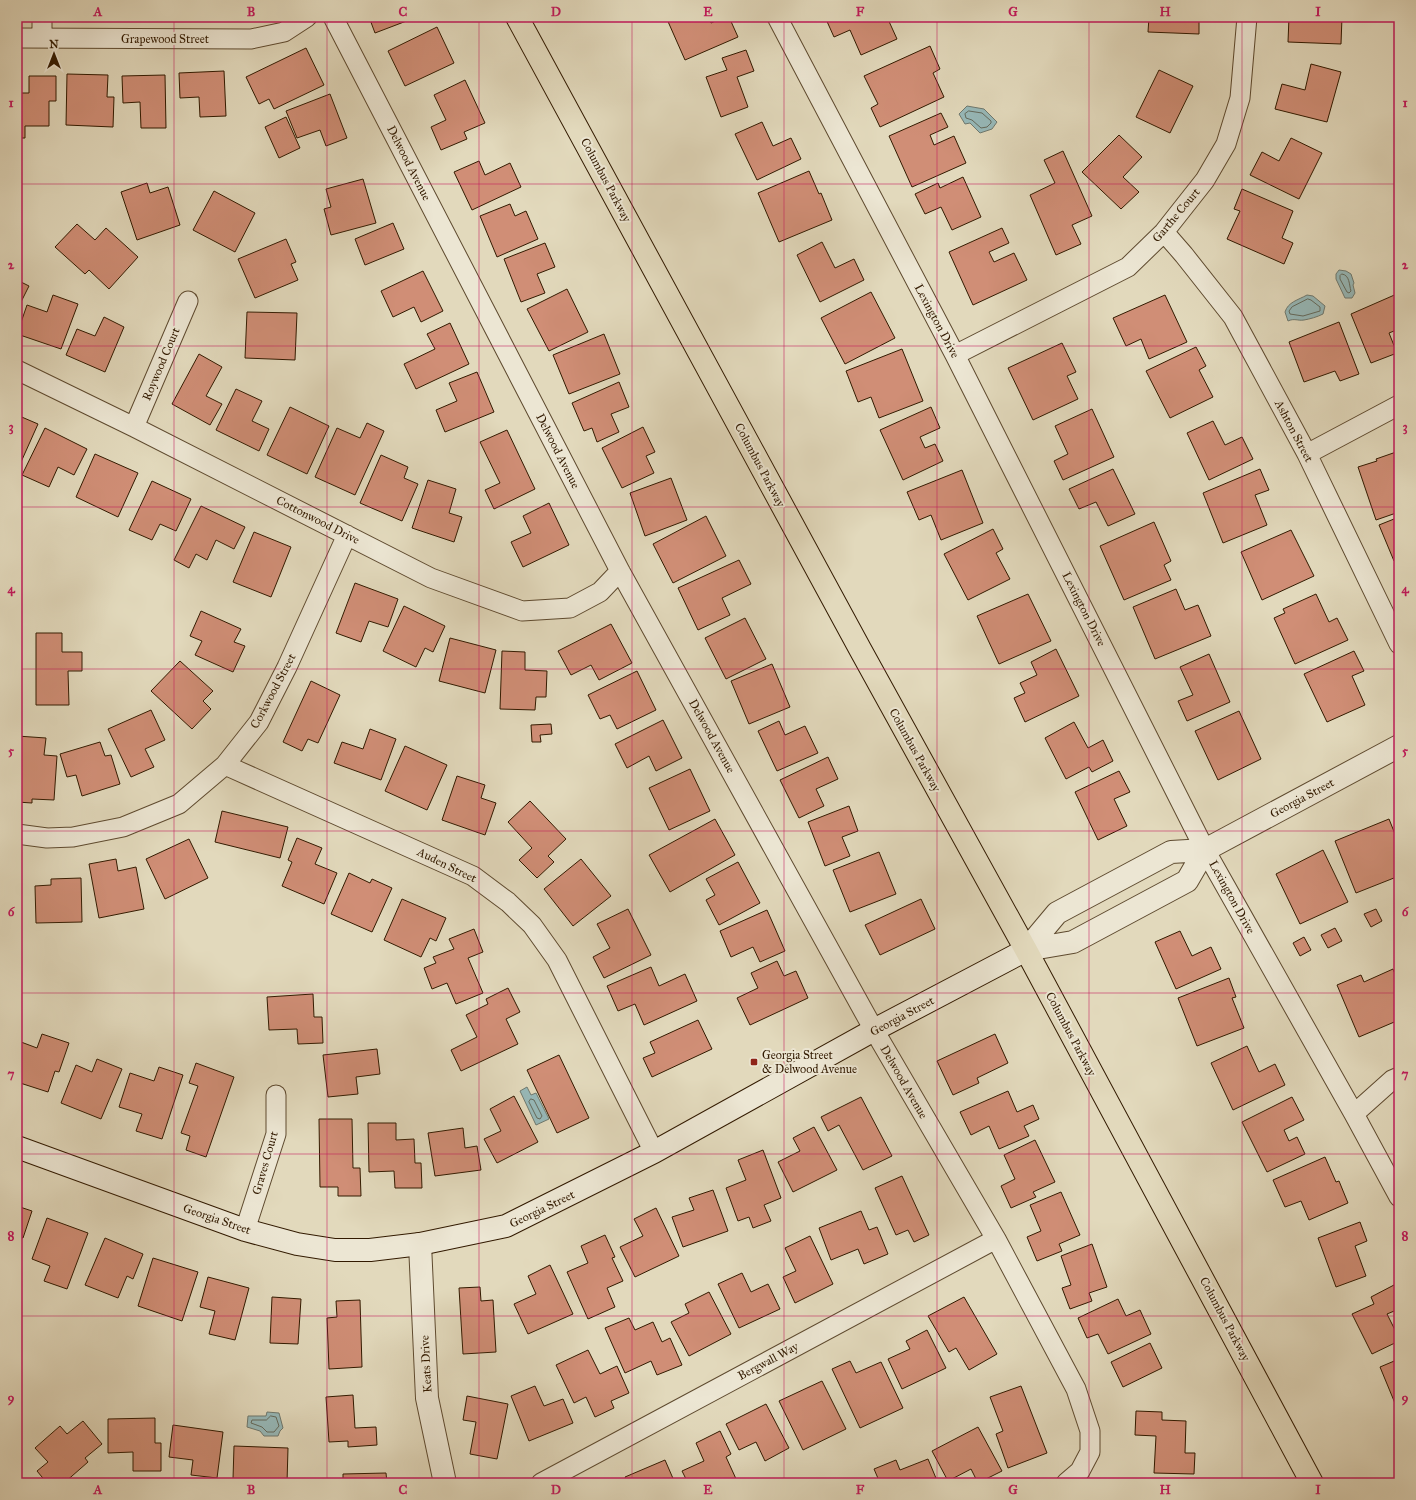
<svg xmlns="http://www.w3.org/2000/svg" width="1416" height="1500" font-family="'IM FELL Great Primer',serif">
	<rect width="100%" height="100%" fill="#e2d9bc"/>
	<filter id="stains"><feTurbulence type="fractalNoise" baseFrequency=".005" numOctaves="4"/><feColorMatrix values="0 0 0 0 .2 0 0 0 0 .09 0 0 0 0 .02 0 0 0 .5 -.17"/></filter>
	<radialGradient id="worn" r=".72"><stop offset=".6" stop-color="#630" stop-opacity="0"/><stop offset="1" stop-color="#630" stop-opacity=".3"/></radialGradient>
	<!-- water -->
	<path fill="#97b9b9" stroke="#6f796f" d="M967,106l17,3 13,13 -5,7 -12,4 -10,-10 -5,1 -6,-10z
		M1339,270l7,1 5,3 3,9 -1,2 2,8 -3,5h-7l-9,-19v-5z
		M1307,295l6,1 12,10 -2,8c-6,3 -13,5 -19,6 -6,1 -10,-2 -16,1l-3,-9c3,-10 13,-12 22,-17z
		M527,1087l4,8 5,-2 13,26 -13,6 -16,-34z
		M267,1412l12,1 4,15 -3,3 -2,5h-14l-4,-5 -13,-4 1,-11h18z"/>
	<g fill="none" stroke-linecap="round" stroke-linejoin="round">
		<!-- shore -->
		<path stroke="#646a5c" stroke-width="1" d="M969,111l13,2 9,8v2l-4,4 -6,1 -9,-8 -6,-2 -1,-4z
			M1342,274c8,1 7,11 9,17l-2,2 -2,-1 -7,-13v-3z
			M1308,299l3,1 9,7v4l-17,5 -13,-2 -1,-3 3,-4z
			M531,1099l3,1 8,16 -2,3 -3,-1 -8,-16z
			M271,1416l5,1 3,9 -5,6h-7l-5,-5 -11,-4 1,-3h14z"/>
	</g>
	<!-- building -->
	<path fill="#d08e76" stroke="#321a00" d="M369,17h48l-42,16z
		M666,17h43l2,6 13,-6h5l9,20 -53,23z
		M825,17h62l10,22 -36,16 -11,-25 -16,7z
		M1149,17h50v17l-51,-2z
		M1289,17h53l-1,27 -53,-2z
		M437,27l17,36 -49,23 -17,-35z
		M930,46l10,23 -7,4 11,24 -64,30 -9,-19 7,-4 -14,-28z
		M306,48l18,37 -50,24 -5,-10 -10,5 -13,-27z
		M746,50l8,21 -17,6 11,30 -27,10 -15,-40 21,-7 -5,-12z
		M1311,64l30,8 -14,50 -52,-13 7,-25 23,6z
		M1159,70l34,16 -23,47 -34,-16z
		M224,71l2,45 -26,1 -1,-20 -19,1 -1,-25z
		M67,74l41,1 -1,22h7l-1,30 -47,-2z
		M165,75l1,53h-25l-1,-26 -17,1 -1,-27z
		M29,76h27v25h-7v25h-24v12h-8v-45h12z
		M465,80l20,43 -21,9 3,7 -26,11 -10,-23 15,-7 -12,-25z
		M330,94l17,44 -21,8 -6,-16 -23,8 -11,-27z
		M941,113l7,14 -18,8 4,10 20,-9 12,27 -54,24 -23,-51z
		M286,117l14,31 -21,10 -14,-31z
		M762,122l11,24 18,-8 10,21 -44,21 -22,-46z
		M1119,135l23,22 -19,20 16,15 -18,17 -39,-37z
		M1291,138l31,15 -23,46 -49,-24 12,-23 17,9z
		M1063,151l29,65 -20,9 9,19 -25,11 -26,-60 25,-12 -11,-23z
		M479,161l6,14 25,-12 11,24 -49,23 -18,-38z
		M809,171l10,23 2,-1 11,27 -53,22 -21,-49z
		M963,177l18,40 -29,13 -11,-23 -16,7 -10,-20 23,-11 2,5z
		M363,179l13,44 -45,12 -7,-26 7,-2 -5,-18z
		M147,183l3,10 18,-6 12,38 -43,15 -16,-48z
		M1242,189l51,22 -11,27 11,5 -9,21 -57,-25 13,-28 -6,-2z
		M214,191l41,22 -20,39 -42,-22z
		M510,204l5,12 11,-5 12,28 -41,18 -17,-41z
		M393,223l11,26 -39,16 -10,-26z
		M77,224l18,16 11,-12 32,29 -29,32 -20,-19 -4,4 -30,-27z
		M1002,228l7,15 -20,9 5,10 20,-9 13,27 -54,25 -24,-53z
		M286,239l10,23 -5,2 7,16 -43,18 -17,-39z
		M822,242l13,26 19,-9 10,21 -44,22 -23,-47z
		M545,243l10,24 -18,7 8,19 -24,9 -17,-43z
		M423,271l20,40 -22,11 -7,-15 -21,10 -12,-26z
		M17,280l12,6 -12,24z
		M567,289l21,43 -39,19 -22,-42z
		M871,292l24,46 -50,26 -24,-46z
		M1399,293v36l-10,4 8,20 -26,10 -20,-49z
		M53,295l25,9 -17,45 -44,-15 10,-29 20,7z
		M1165,295l22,47 -38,17 -8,-20 -15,7 -13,-28z
		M247,312l50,1 -2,47 -50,-2z
		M104,317l20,10 -19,45 -39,-17 11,-26 18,7z
		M1339,322l20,52 -19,7 -5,-10 -31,11 -15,-40z
		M450,323l19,41 -53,25 -12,-25 31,-15 -8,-15z
		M604,334l16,40 -51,20 -16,-39z
		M1062,343l14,29 -9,4 11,23 -45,21 -25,-52z
		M1196,347l10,19 -7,4 14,27 -43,21 -24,-47z
		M902,349l21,52 -44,17 -8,-21 -13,5 -12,-31z
		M199,354l23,13 -16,29 16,8 -12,21 -38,-21z
		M477,372l17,40 -49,20 -9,-22 21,-9 -8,-18z
		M619,382l10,25 -18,7 8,18 -22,10 -5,-14 -8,3 -12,-28z
		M236,389l26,12 -10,20 17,8 -10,22 -43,-21z
		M290,407l39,19 -22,48 -40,-19z
		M931,407l9,21 -20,9 5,11 10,-4 8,17 -40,19 -23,-50z
		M1092,409l22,48 -51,23 -9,-19 14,-7 -13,-28z
		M17,415l21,9 -21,47z
		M1213,421l12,24 17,-8 11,22 -44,21 -22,-47z
		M367,423l17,8 -29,64 -40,-18 22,-49 23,10z
		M643,427l12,25 -9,4 8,17 -32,15 -20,-40z
		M45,428l42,21 -13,26 -16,-8 -9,20 -27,-12z
		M507,430l28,59 -41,20 -9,-19 15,-7 -20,-41z
		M1399,451v61l-23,8 -18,-53 19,-6 -1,-2z
		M95,454l43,19 -20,44 -42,-20z
		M381,455l27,12 -4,11 14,6 -16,37 -42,-18z
		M1113,469l22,45 -27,12 -12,-24 -17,7 -10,-20z
		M1260,469l9,21 -14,5 12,30 -44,18 -20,-50z
		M962,470l21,53 -42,17 -10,-25 -12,5 -12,-28z
		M671,478l16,42 -42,16 -15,-43z
		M428,480l28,9 -7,24 13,4 -8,25 -42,-14z
		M152,481l39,18 -15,32 -16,-7 -8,16 -23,-10z
		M549,503l20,42 -46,22 -12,-25 20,-9 -8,-17z
		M201,506l44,21 -11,22 -18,-9 -9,20 -11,-6 -7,14 -15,-8z
		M706,516l20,40 -53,27 -20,-39z
		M1399,517v42l-5,2 -15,-36z
		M1154,522l17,39 -7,4 7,15 -47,20 -24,-54z
		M993,529l10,20 -7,4 14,26 -42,21 -24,-46z
		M1291,530l23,46 -52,24 -21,-48z
		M254,532l37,15 -20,50 -38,-15z
		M739,560l12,24 -29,14 8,17 -32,15 -20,-42z
		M355,583l43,16 -10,28 -19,-6 -8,21 -25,-9z
		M1176,589l9,21 13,-5 13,31 -56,23 -22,-52z
		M1028,594l23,47 -52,23 -22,-48z
		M1316,594l13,28 8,-4 11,22 -53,24 -21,-46 11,-5 -2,-4z
		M404,606l41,20 -12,26 -8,-4 -9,19 -33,-16z
		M201,611l40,18 -7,13 11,4 -12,26 -38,-17 7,-14 -12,-5z
		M745,618l21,41 -40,20 -21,-41z
		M611,624l21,39 -33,17 -8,-15 -20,10 -13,-24z
		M36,633h26v19h20v19h-14l1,34h-33z
		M450,638l46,12 -11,43 -46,-12z
		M1056,649l23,47 -54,26 -11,-24 11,-5 -5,-10 17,-8 -6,-13z
		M502,651l23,1v18l22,1 -1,26h-10l-1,13 -35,-1z
		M1354,651l10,20 -12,5 13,29 -38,17 -23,-48z
		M1209,654l21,48 -43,19 -9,-20 15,-6 -13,-28z
		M180,661l33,30 -10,10 8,8 -19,20 -41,-38z
		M772,664l18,43 -41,17 -18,-43z
		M637,671l19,39 -39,19 -7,-14 -10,4 -12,-24z
		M311,681l29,14 -22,48 -10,-4 -6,12 -19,-9z
		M151,710l14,30 -20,9 9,18 -23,10 -23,-48z
		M1239,711l22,48 -43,21 -23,-49z
		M663,720l19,38 -26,13 -7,-15 -22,12 -12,-24z
		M779,721l6,14 20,-9 13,27 -41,18 -19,-40z
		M1074,722l14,26 15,-8 10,21 -21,11 -3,-5 -23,12 -21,-41z
		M551,724l1,10 -12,1 1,7h-9l-1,-17z
		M370,729l26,10 -15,41 -47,-17 8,-21 21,7z
		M17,736l29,2 -2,17 13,1 -3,44 -22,-1v4l-15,-1z
		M100,742l5,14 6,-1 9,29 -38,12 -6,-21 -9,2 -7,-23z
		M405,746l42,19 -20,45 -42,-19z
		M828,757l10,22 -22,10 8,17 -25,12 -19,-38z
		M690,769l20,42 -41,19 -20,-42z
		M1119,771l11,21 -16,7 13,27 -29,14 -23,-48z
		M457,776l28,9 -4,13 15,5 -11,32 -43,-15z
		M530,801l36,38 -18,17 6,6 -17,16 -18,-18 13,-12 -24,-26z
		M849,806l9,25 -16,6 8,19 -25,10 -17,-44z
		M222,811l66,16 -8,31 -65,-16z
		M715,819l20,36 -65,37 -21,-37z
		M1389,819l10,25v32l-43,17 -21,-52z
		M297,838l25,10 -7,16 22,9 -13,31 -42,-18 10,-24 -4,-2z
		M189,839l19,39 -43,21 -19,-40z
		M1323,850l25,52 -48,22 -24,-50z
		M879,852l17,42 -46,18 -17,-42z
		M116,859l2,12 18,-4 8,42 -45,9 -10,-54z
		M581,859l30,37 -38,30 -29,-37z
		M738,862l22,41 -41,22 -13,-25 9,-5 -9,-16z
		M349,873l21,10 2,-4 20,9 -20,44 -41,-18z
		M17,877l4,1 -4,39z
		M81,878l1,44 -46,1 -1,-37 16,-1v-6z
		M402,899l44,19 -10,23 -6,-3 -9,19 -37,-17z
		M921,899l14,30 -55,26 -15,-30z
		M628,909l23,46 -47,23 -11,-21 17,-9 -13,-24z
		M1376,909l6,12 -11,6 -7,-13z
		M767,910l18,41 -25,11 -7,-15 -22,10 -11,-26z
		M1335,928l7,13 -14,7 -7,-13z
		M474,929l9,23 -15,6 15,35 -27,11 -9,-21 -15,6 -8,-21 12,-5 -3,-6 21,-8 -5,-10z
		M1180,931l12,25 19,-9 10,22 -45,20 -21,-47z
		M1304,937l7,13 -11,6 -7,-13z
		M777,961l7,15 12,-5 12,27 -58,27 -13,-27 21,-10 -7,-15z
		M651,967l8,19 26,-12 12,27 -53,24 -9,-21 -17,7 -11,-25z
		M1393,969l6,15v36l-40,17 -22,-52 24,-10 3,7z
		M1229,978l7,19 -4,1 12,30 -47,18 -19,-48z
		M508,988l12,24 -14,7 12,25 -57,27 -10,-21 26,-13 -11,-22 22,-11 -2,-5z
		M313,994l1,23h8l1,26 -25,1 -1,-15 -28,1 -2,-33z
		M698,1020l14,29 -60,28 -9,-19 12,-5 -5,-11z
		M42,1034l27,9 -10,29 -4,-1 -7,21 -31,-10v-30l4,-10 16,6z
		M995,1034l13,29 -31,15 2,5 -26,12 -16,-34z
		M1247,1046l12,26 16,-8 10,21 -52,25 -22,-47z
		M377,1049l3,25 -24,3 2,17 -30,3 -5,-42z
		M559,1055l30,63 -32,15 -30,-63z
		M97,1059l25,10 -21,50 -40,-16 15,-38 16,7z
		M196,1063l38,14 -28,80 -20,-7 4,-14 -9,-3 17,-47 -9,-3z
		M159,1067l24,8 -21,64 -26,-8 6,-17 -23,-7 11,-34 24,8z
		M1008,1091l9,21 16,-7 6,14 -15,7 5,10 -30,13 -10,-23 -18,9 -11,-23z
		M514,1096l24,46 -41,21 -13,-24 17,-8 -11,-22z
		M861,1097l31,59 -29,14 -24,-45 -11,6 -7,-14z
		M1292,1097l12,23 -20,10 5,11 8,-4 8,17 -38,18 -25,-50z
		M319,1119h33l1,49h7l1,28h-23v-9h-18z
		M368,1123h28v17l18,-1 1,24h6l1,25h-27l-1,-17 -25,1z
		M814,1127l23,43 -44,22 -15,-30 22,-11 -7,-13z
		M463,1128l2,20 12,-2 4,24 -46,6 -7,-43z
		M1035,1140l20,42 -22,10 3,5 -25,11 -10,-22 14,-7 -11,-24z
		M763,1150l18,48 -17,7 7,16 -18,7 -4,-11 -11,4 -12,-33 20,-8 -8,-20z
		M1325,1157l11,25 3,-1 9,22 -39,17 -8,-19 -16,6 -12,-27z
		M902,1176l27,59 -15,7 -6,-12 -12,5 -21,-47z
		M713,1190l15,41 -45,16 -11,-30 22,-7 -5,-12z
		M1061,1192l19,43 -21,9 3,7 -25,10 -10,-24 14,-6 -11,-26z
		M17,1206l15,5 -9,27 -6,-2z
		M656,1208l23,48 -44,21 -15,-30 23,-11 -9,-17z
		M861,1211l8,19 8,-3 11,27 -24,10 -6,-15 -27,11 -12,-32z
		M47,1218l41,15 -21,56 -23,-8 6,-15 -18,-7z
		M1360,1222l7,19 -12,5 11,30 -30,11 -18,-49z
		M605,1235l10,22 -3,1 11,23 -16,7 8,19 -27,12 -21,-47 21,-9 -7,-17z
		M810,1236l23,48 -38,19 -12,-26 13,-6 -11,-23z
		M105,1238l38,16 -10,25 -6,-3 -9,22 -33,-13z
		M1092,1244l15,43 -18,6 3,8 -22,8 -8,-21 9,-3 -10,-29z
		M153,1258l45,14 -16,49 -44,-15z
		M550,1265l23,49 -45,20 -14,-30 22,-10 -8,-18z
		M742,1273l9,19 17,-8 12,25 -41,19 -21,-44z
		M208,1277l41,11 -14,52 -26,-6 6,-23 -15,-4z
		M1394,1285l5,11v13l-12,5 12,24v3l-27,13 -20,-40 22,-10 -3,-7z
		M480,1287l1,14 12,-1 3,52 -33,2 -4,-66z
		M709,1292l22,42 -42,22 -18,-34 18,-9 -4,-9z
		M272,1297l29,2 -3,45 -28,-1z
		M964,1297l33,57 -28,16 -13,-22 -7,4 -21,-36z
		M1118,1299l8,17 14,-6 11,24 -43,20 -10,-20 -11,4 -9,-20z
		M360,1300l2,67 -33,2 -2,-51 10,-1 -1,-16z
		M629,1318l6,12 18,-8 9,20 8,-4 12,27 -25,10 -6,-14 -26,12 -20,-45z
		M927,1330l19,38 -44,21 -14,-30 22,-10 -4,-8z
		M1150,1343l12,25 -39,19 -12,-25z
		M588,1350l12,24 17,-8 12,27 -18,8 3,7 -19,9 -9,-20 -12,6 -18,-38z
		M1399,1359v54l-19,-46z
		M850,1361l6,12 25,-11 22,46 -43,20 -28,-59z
		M822,1381l24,48 -43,21 -24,-49z
		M535,1386l9,20 19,-7 10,24 -44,18 -18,-45z
		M1021,1386l26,67 -39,15 -12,-34 7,-3 -13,-34z
		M353,1395l2,33 21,-1 1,18 -29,2v-6l-19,1 -3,-45z
		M467,1396l41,8 -11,55 -27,-5 6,-32 -13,-2z
		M766,1404l23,44 -24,13 -9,-19 -17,8 -13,-26z
		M1136,1411l26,1v8l24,1 -1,32h10l-1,21 -40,-1 2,-37 -21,-1z
		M155,1418v25h6v28h-28v-19l-25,1v-34z
		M83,1421l19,23 -17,14 3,4 -24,21h-17l-10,-12 11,-9 -13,-14 25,-22 7,8z
		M173,1425l50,7 -6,46 -26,-3 2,-15 -24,-3z
		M978,1427l24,44 -24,12 -7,-14 -23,12 -16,-30z
		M720,1431l11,23 -5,3 11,24 -5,2h-44l-6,-12 22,-10 -8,-18z
		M234,1446l54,2 -1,35h-24v-3l-30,-1z
		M928,1459l10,24h-58l-6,-14 22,-9 4,10z
		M665,1460l10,23h-47l-3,-6z
		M386,1473l1,10h-44v-9z"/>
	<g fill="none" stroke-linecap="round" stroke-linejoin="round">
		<defs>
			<path id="minor" d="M42,17v21
				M333,17l287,554 254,459 122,209 80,150 14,42v21l-10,19 -14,12
				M777,17l178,338 250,495 149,264 45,83
				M17,38l234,1 33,-7 23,-15
				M1164,232l20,23 49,62 74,137 92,190
				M955,355l173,-88 36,-35 41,-52 21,-36 14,-46 7,-81
				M17,370l117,57 297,151 91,33 48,-3 30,-16 20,-21
				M134,427l54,-126
				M1307,454l92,-49
				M225,765l248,111 35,26 24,23 25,35 97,192
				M17,834l30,4 26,-1 50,-10 56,-23 46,-39 34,-43 28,-55 60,-132
				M1354,1114l38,-34 7,-3
				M245,1230l31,-96v-39
				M541,1483l455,-244"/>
			<path id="tertiary" d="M1026,950l31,-37 114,-61 34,-2 194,-104
				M1026,950l47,-8 114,-61 18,-31
				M420,1244l7,154 18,85"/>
			<path id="secondary" d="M17,1147l228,83 52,14 38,6h35l50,-6 86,-18 148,-74 220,-122 152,-80"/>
			<path id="primary" d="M517,17l343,632 166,301 286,533"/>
		</defs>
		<!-- minor casing -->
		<use href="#minor" stroke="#5e4a2f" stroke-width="21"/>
		<!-- tertiary casing -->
		<use href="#tertiary" stroke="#5e4a2f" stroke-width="24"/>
		<!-- secondary casing -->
		<use href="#secondary" stroke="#321a00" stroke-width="24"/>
		<!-- primary casing -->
		<use href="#primary" stroke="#321a00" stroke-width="24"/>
		<!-- minor -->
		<use href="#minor" stroke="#ece6d3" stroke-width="19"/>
		<!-- tertiary -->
		<use href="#tertiary" stroke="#ece6d3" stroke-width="22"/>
		<!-- secondary -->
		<use href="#secondary" stroke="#ece6d3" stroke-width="22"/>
		<!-- primary -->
		<use href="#primary" stroke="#e2d9bc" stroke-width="22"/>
	</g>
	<!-- grid -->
	<path fill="none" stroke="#c2185b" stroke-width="1" stroke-opacity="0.55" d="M174,17v1466M327,17v1466M479,17v1466M632,17v1466M784,17v1466M937,17v1466M1089,17v1466M1242,17v1466M17,184h1382M17,346h1382M17,507h1382M17,669h1382M17,831h1382M17,993h1382M17,1154h1382M17,1316h1382"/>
	<!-- markers -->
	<rect fill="#8f2418" stroke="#ece6d3" stroke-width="1.5" x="750" y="1058" width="8" height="8" rx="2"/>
	<g text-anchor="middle" stroke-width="4" stroke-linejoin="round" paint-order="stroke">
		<!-- street labels -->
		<g font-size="12" fill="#321a00" stroke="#ece6d3">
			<text x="165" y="43">Grapewood Street</text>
			<text transform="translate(409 163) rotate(63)" y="4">Delwood Avenue</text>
			<text transform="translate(606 180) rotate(62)" y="4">Columbus Parkway</text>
			<text transform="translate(1176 215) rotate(-50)" y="4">Garthe Court</text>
			<text transform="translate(937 321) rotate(62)" y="4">Lexington Drive</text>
			<text transform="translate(161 364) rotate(-67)" y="4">Roywood Court</text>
			<text transform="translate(1294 431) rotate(62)" y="4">Ashton Street</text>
			<text transform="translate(558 451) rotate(63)" y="4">Delwood Avenue</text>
			<text transform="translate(760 465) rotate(62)" y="4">Columbus Parkway</text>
			<text transform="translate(318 520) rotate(27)" y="4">Cottonwood Drive</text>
			<text transform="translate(1084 609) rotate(63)" y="4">Lexington Drive</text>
			<text transform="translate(273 691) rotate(-62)" y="4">Corkwood Street</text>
			<text transform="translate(712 736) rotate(61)" y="4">Delwood Avenue</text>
			<text transform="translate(915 750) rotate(61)" y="4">Columbus Parkway</text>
			<text transform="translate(1302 798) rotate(-28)" y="4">Georgia Street</text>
			<text transform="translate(447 865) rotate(26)" y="4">Auden Street</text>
			<text transform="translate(1232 897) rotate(61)" y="4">Lexington Drive</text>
			<text transform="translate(902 1016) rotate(-28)" y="4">Georgia Street</text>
			<text transform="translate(1071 1034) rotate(62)" y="4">Columbus Parkway</text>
			<text transform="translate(904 1082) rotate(60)" y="4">Delwood Avenue</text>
			<text transform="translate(265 1163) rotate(-74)" y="4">Graves Court</text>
			<text transform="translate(542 1209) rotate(-26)" y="4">Georgia Street</text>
			<text transform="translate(217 1219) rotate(19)" y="4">Georgia Street</text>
			<text transform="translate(1225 1319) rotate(62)" y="4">Columbus Parkway</text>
			<text transform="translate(768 1361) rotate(-28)" y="4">Bergwall Way</text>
			<text transform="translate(426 1364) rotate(-93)" y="4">Keats Drive</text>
		</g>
		<!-- poi labels -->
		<g font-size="12" fill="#321a00" stroke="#ece6d3" text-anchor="start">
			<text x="762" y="1059">Georgia Street<tspan x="762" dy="14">&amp; Delwood Avenue</tspan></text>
		</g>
	</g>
	<!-- margin -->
	<rect width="1416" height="1500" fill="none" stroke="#e2d9bc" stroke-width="44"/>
	<!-- north arrow -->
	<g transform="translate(54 54)" stroke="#ece6d3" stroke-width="3" paint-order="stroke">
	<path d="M0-3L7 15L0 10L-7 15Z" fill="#321a00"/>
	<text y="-6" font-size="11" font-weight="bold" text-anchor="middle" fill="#321a00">N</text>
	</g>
	<rect x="22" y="22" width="1372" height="1456" fill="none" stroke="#c2185b" stroke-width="1.5"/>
	<g font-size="13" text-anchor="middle" font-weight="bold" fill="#c2185b">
		<text x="98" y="16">A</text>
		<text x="251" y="16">B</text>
		<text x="403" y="16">C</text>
		<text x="556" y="16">D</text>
		<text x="708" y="16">E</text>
		<text x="860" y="16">F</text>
		<text x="1013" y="16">G</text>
		<text x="1165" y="16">H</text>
		<text x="1318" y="16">I</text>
		<text x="11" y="107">1</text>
		<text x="1405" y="107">1</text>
		<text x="11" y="269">2</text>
		<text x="1405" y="269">2</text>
		<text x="11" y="431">3</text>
		<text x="1405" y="431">3</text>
		<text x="11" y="593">4</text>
		<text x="1405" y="593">4</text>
		<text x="11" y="755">5</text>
		<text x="1405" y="755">5</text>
		<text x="11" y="916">6</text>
		<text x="1405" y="916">6</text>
		<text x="11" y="1078">7</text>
		<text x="1405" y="1078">7</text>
		<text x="11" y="1240">8</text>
		<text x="1405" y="1240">8</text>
		<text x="11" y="1402">9</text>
		<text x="1405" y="1402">9</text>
		<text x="98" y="1494">A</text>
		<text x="251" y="1494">B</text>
		<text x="403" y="1494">C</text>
		<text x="556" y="1494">D</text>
		<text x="708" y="1494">E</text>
		<text x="860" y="1494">F</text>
		<text x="1013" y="1494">G</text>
		<text x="1165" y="1494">H</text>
		<text x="1318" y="1494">I</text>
	</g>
	<rect width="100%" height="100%" filter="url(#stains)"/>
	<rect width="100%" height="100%" fill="url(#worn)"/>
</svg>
